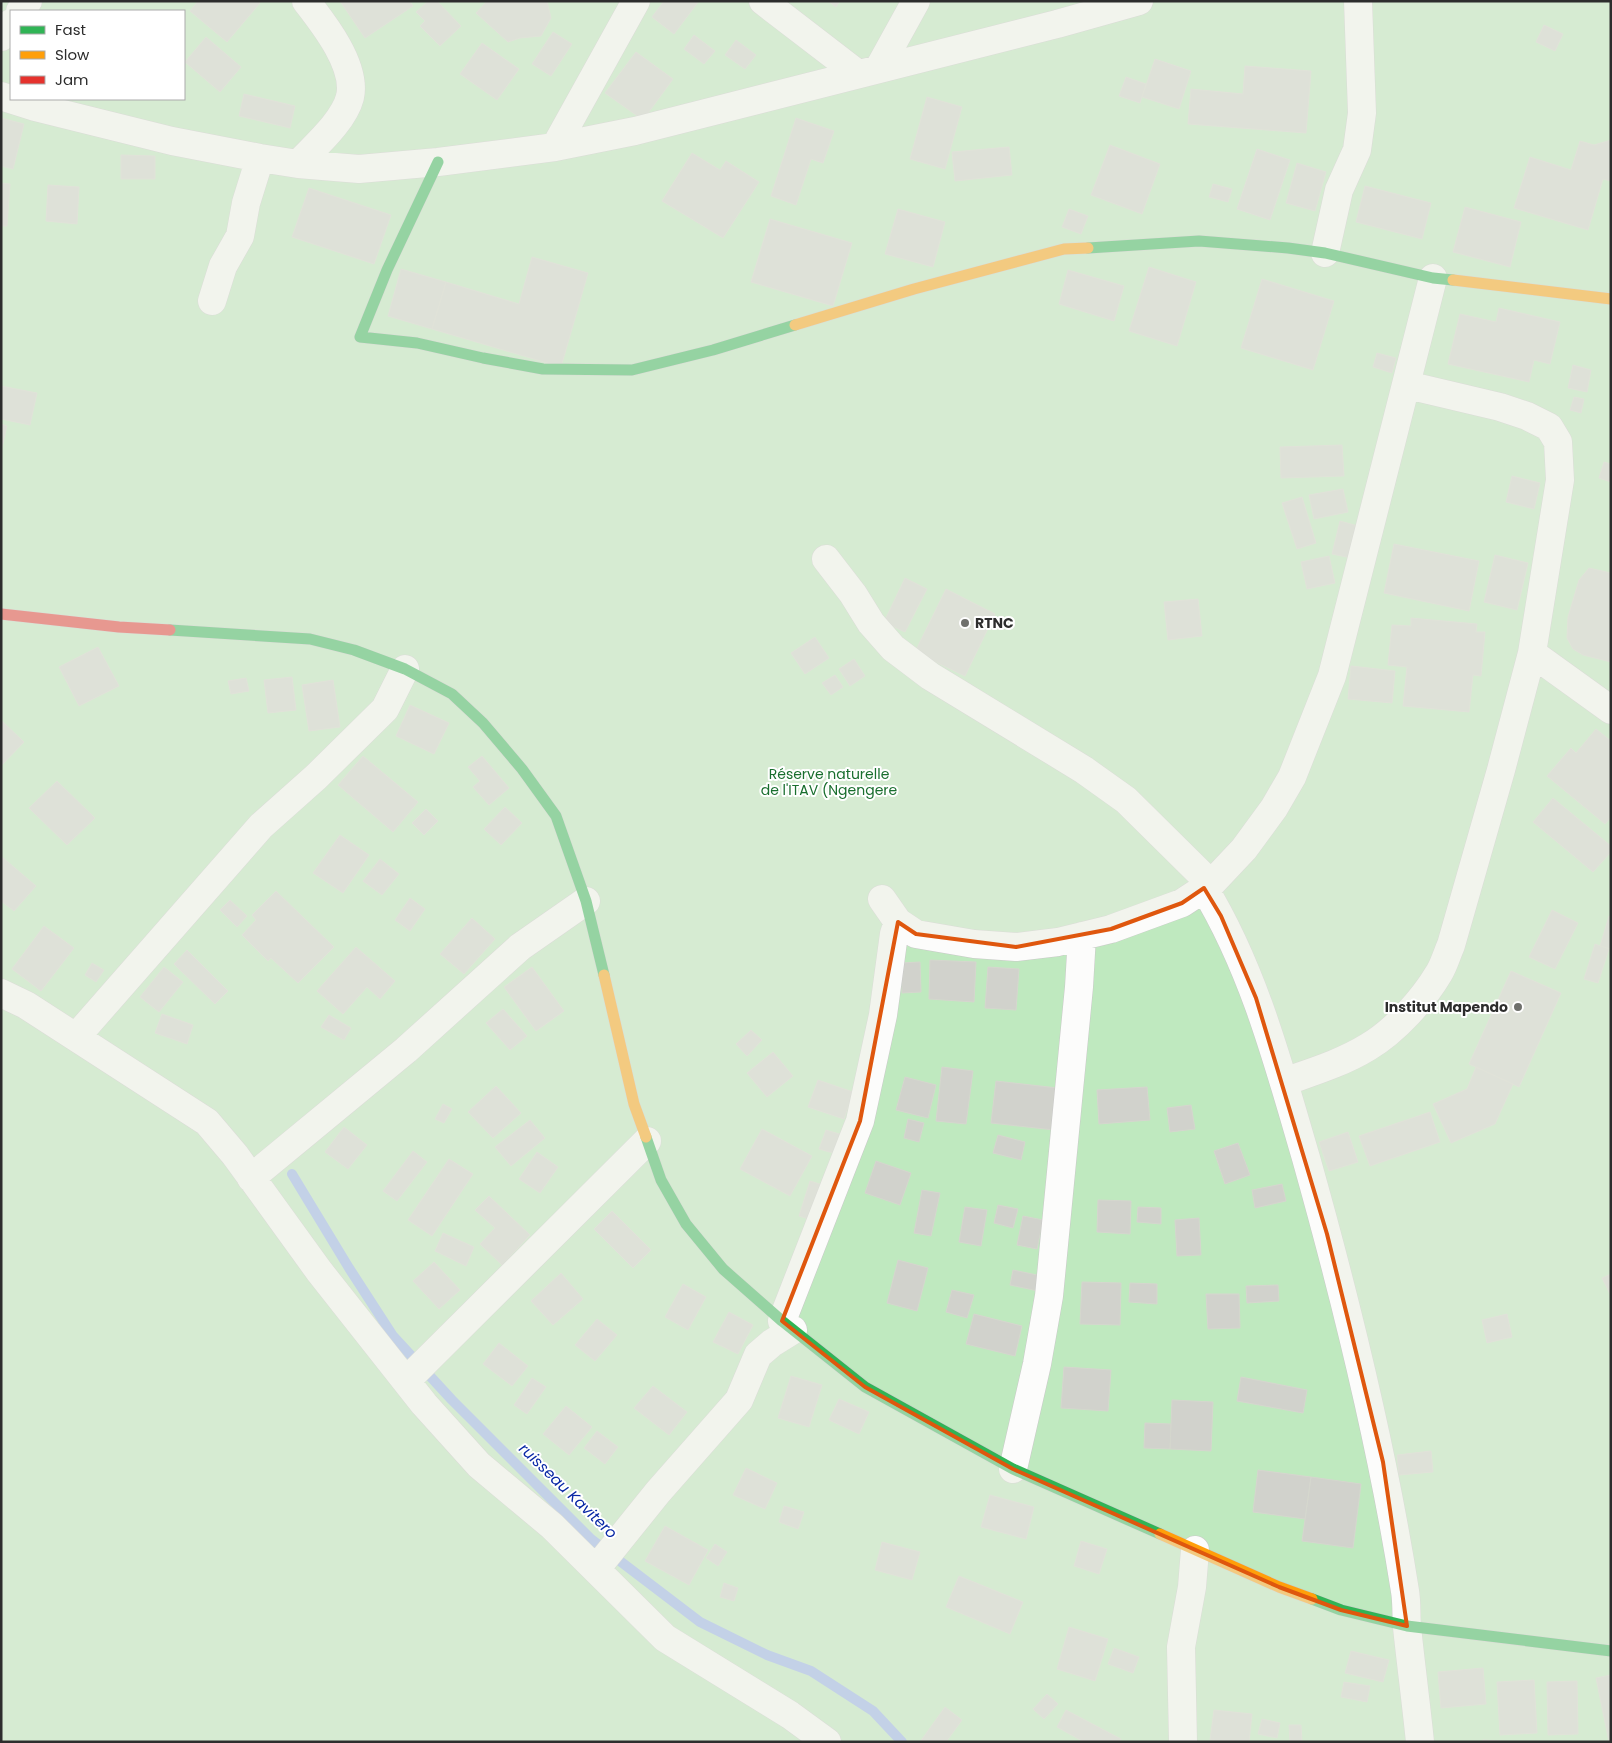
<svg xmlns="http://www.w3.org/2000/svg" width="1612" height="1743" font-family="Poppins,sans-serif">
	<rect width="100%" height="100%" fill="#eaece2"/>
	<!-- green -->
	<path fill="#bfe9bf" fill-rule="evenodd" d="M1,1h1610v1741h-1610zM11,11h173v88h-173z"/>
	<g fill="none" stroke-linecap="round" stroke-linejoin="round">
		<!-- stream -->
		<path stroke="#95afee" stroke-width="10" d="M292,1174l57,94 44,68 59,64 139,139 109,83 67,33 44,16 62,40 29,31"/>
	</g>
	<!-- building -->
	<path fill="#d1d2cc" stroke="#d5d7ce" d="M198,1h61l1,2 -33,39 -37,-31z
		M340,1h70l3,5 -48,32z
		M428,1h9l24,25 -21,20 -20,-20 5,-5 -9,-9z
		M487,1h60l4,17 -10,18 -21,2 -12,4 -32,-29z
		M664,1h35l-25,33 -22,-17z
		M828,1h12l-4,6z
		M1544,25l19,9 -8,17 -19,-9z
		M553,32l19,12 -21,32 -19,-12z
		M694,35l21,16 -11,13 -20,-15z
		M206,37l35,30 -21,25 -35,-30z
		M736,40l20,15 -11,14 -20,-14z
		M482,43l37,26 -22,31 -37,-26z
		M636,52l37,27 -30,41 -38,-27z
		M1155,59l36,12 -12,38 -37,-12z
		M1245,66l66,5 -5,62 -118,-9 3,-35 52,5z
		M1126,77l20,7 -6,19 -21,-7z
		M244,94l51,12 -5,22 -51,-12z
		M927,97l35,10 -17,62 -35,-10z
		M1,118l23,6 -11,45 -12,-3z
		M796,118l38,13 -11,32 -12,-4 -15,46 -25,-9z
		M1611,140v41l-8,-2 -15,51 -74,-22 16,-51 41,13 9,-29 14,4z
		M1110,145l50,19 -18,50 -51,-19z
		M1009,147l3,28 -57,6 -3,-29z
		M1257,149l33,11 -20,60 -33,-11z
		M692,153l28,17 6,-9 33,21 -36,56 -61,-37z
		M121,155l34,1v23h-34z
		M1297,163l29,9 -11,39 -29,-8z
		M1,183l9,1 -3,42h-6z
		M1213,184l19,5 -4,13 -19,-5z
		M48,185l31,2 -2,37 -31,-3z
		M1365,186l66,17 -9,36 -66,-17z
		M309,188l82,27 -17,49 -82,-27z
		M1465,207l56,15 -11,45 -57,-15z
		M898,209l47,13 -12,45 -48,-13z
		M1069,209l19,7 -7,18 -19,-7z
		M770,219l82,24 -19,63 -82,-24z
		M532,257l56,16 -27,94 -129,-38 14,-47 73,22z
		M1149,267l47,15 -19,64 -48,-15z
		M401,269l45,13 -14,47 -44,-13z
		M1068,270l56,16 -10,35 -55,-17z
		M1262,279l72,22 -21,69 -72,-22z
		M1499,308l61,14 -10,42 -16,-4 -5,22 -81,-18 12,-50 36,8z
		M1377,353l19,5 -4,15 -19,-6z
		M1573,365l18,5 -4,22 -19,-4z
		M1,386l36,7 -7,32 -29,-6z
		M1574,397l10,2 -3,14 -11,-3z
		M1,424l6,2 -6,26z
		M1342,445l2,31 -63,2 -1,-31z
		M1604,462l7,2v18l-12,-4z
		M1512,476l28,7 -6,26 -28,-7z
		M1343,489l5,23 -34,7 -5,-24z
		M1302,497l14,46 -19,6 -15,-46z
		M1340,521l18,5 -7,32 -19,-4z
		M1394,544l85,17 -10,50 -85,-18z
		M1495,555l33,8 -11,47 -33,-8z
		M1329,556l6,27 -28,6 -6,-27z
		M1589,568l22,5v89l-28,-7 -10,-6 -6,-11 1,-21 11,-37z
		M905,578l22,11 -22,43 -21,-10z
		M946,589l49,25 -30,62 -50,-24z
		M1198,599l4,37 -34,4 -4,-38z
		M1411,618l66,6 -1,8h9l-4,44 -8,-1 -4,37 -66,-6 4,-39 -19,-2 4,-40 19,1z
		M815,637l14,21 -24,16 -14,-21z
		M98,647l21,39 -40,20 -20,-39z
		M854,659l11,17 -15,10 -11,-17z
		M1351,666l44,5 -3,32 -44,-4z
		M835,675l8,12 -12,8 -9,-12z
		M292,677l4,33 -28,3 -4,-33z
		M246,678l3,13 -18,3 -3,-13z
		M333,680l7,47 -31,4 -7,-46z
		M410,705l39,18 -15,31 -38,-18z
		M1,720l23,22 -23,24z
		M1596,729l15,12v76l-6,7 -58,-48 24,-28 5,5z
		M363,756l55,46 -25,30 -55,-47z
		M482,756l27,32 -20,17 -16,-18 7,-6 -12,-14z
		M57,781l38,37 -28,27 -38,-37z
		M1553,798l58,48v6l-18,20 -60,-50z
		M505,807l17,16 -21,22 -17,-16z
		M426,809l12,12 -14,14 -12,-12z
		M340,835l29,20 -26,38 -30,-20z
		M1,856l35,30 -22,25 -13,-10z
		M380,859l19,15 -17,21 -19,-14z
		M276,891l58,56 -36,36 -27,-25 -3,3 -26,-26 14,-15 -4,-5z
		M410,898l15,11 -15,22 -15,-11z
		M230,900l17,16 -10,11 -17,-17z
		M1552,910l26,13 -23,46 -26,-12z
		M1609,916l2,1v32l-11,-3z
		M472,918l23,21 -31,35 -24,-20z
		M44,926l30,22 -33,43 -29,-22z
		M1595,944l14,5 -11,34 -14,-4z
		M356,947l39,34 -15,18 -13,-12 -24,27 -26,-23z
		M187,950l41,41 -13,13 -41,-40z
		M930,960l46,2 -2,40 -45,-3z
		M920,962l1,30 -19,1 -1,-30z
		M92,963l12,7 -8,12 -11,-7z
		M164,967l19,15 -24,30 -19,-15z
		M532,967l32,44 -28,20 -32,-44z
		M988,967l31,2 -3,41 -31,-2z
		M1511,971l50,22 -42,94 -50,-23z
		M503,1009l24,27 -17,14 -24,-27z
		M162,1014l31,11 -6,19 -32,-11z
		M329,1015l22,13 -7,12 -23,-13z
		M751,1030l11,10 -15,16 -11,-12z
		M773,1052l20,24 -26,21 -20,-24z
		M942,1067l31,4 -7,53 -30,-3z
		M1476,1067l37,17 -18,40 -44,19 -18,-39 34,-15z
		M905,1077l31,8 -8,33 -32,-8z
		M818,1080l35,12 -9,27 -36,-12z
		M996,1081l62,7 -4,42 -63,-7z
		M496,1086l25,27 -28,25 -25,-26z
		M1147,1087l3,33 -51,4 -2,-34z
		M443,1104l9,5 -8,14 -9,-4z
		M1191,1105l4,24 -25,3 -3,-24z
		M1430,1112l10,30 -70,24 -11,-30z
		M908,1119l16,4 -5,19 -15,-4z
		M530,1120l15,18 -34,28 -16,-19z
		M344,1127l23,18 -19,24 -23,-17z
		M762,1129l50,27 -22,40 -50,-27z
		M826,1130l20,6 -6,19 -21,-6z
		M1348,1132l10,30 -29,9 -10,-29z
		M998,1135l27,7 -4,18 -28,-7z
		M1238,1143l12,32 -25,9 -11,-33z
		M413,1151l14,11 -30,39 -14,-10z
		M537,1152l21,15 -18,26 -21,-14z
		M449,1159l24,15 -41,62 -24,-16z
		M876,1161l35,12 -11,32 -35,-12z
		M810,1181l16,5 -11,35 -16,-5z
		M1282,1184l4,17 -31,7 -3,-18z
		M922,1190l18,3 -9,43 -17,-3z
		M489,1196l41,39 -28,30 -22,-21 15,-16 -20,-18z
		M1098,1200l33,1 -1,33 -33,-2z
		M998,1205l20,4 -5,19 -19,-5z
		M965,1207l22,3 -6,36 -22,-4z
		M1138,1207l23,1v16l-24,-2z
		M612,1211l39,39 -18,18 -39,-39z
		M1023,1216l20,4 -6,29 -20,-4z
		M1199,1218l2,37 -24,1 -2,-36z
		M443,1233l31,14 -8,19 -31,-15z
		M898,1260l30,8 -11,43 -30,-8z
		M434,1262l26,28 -21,19 -26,-28z
		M1013,1270l29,6 -4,15 -28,-6z
		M561,1273l22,26 -30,26 -22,-24z
		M1611,1274v22l-9,-18z
		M1082,1282l39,1 -1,42 -40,-1z
		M1130,1283l27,1v20l-28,-2z
		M683,1284l23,13 -18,33 -23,-13z
		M1278,1285l1,16 -32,2 -1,-17z
		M952,1290l22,5 -7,23 -21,-6z
		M1206,1294h33l1,34 -32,1z
		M729,1312l24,13 -15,29 -25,-12z
		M974,1314l48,12 -7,30 -49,-12z
		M1507,1314l5,23 -25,6 -5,-23z
		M597,1319l20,16 -22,26 -20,-16z
		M499,1343l29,23 -16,20 -29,-22z
		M1064,1367l47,3 -3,41 -47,-3z
		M791,1376l31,9 -13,42 -31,-9z
		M1241,1377l66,13 -4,23 -66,-12z
		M532,1378l14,9 -19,27 -13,-9z
		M653,1386l34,26 -18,23 -35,-27z
		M839,1399l30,13 -10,22 -30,-14z
		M1172,1400l41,2 -2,49 -41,-2z
		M566,1406l26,21 -23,28 -26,-21z
		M1145,1423l26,1 -1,25 -26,-1z
		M597,1431l21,16 -13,17 -21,-16z
		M1431,1451l2,21 -34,3 -2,-20z
		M746,1468l31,15 -12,26 -32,-14z
		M1258,1470l53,7 -6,42 -52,-7z
		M1311,1477l50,7 -8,64 -51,-7z
		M990,1495l44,12 -8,32 -45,-12z
		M784,1506l20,6 -6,17 -19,-7z
		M665,1526l43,24 -19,35 -44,-24z
		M1081,1541l26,8 -8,25 -25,-8z
		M882,1542l38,10 -8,28 -37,-10z
		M715,1544l12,8 -9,14 -12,-8z
		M959,1576l64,26 -13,32 -64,-27z
		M724,1583l14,5 -4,13 -14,-4z
		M1069,1627l39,12 -13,42 -38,-12z
		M1114,1648l25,9 -6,16 -25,-9z
		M1351,1651l38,9 -6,22 -38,-9z
		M1483,1668l3,36 -45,4 -3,-36z
		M1611,1675v67h-2l-13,-64z
		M1534,1680l3,53 -37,2 -3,-53z
		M1577,1681l1,53 -30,1 -1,-53z
		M1344,1682l26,4 -3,16 -26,-5z
		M1047,1694l11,10 -14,15 -11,-10z
		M945,1707l17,13 -16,22h-26z
		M1066,1710l55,29 -2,3h-35l-27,-15z
		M1214,1710l38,4 -3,28 -39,-2z
		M1262,1719l18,4 -3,15 -19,-4z
		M1289,1725h12l1,17h-12z
		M1483,1740l18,1v1h-18z"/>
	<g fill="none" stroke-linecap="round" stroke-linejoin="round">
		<defs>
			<path id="street" d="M763,1l95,73
				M20,11l8,-10
				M1,37l10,-14
				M879,68l37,-67
				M1,96l34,11 137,34 88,17 38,6 61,5 79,-7 117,-15 80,-16 422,-107 82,-23
				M555,147l81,-146
				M298,164c17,-18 46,-43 52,-67 7,-31 -26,-73 -44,-96
				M1325,253l14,-63 18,-40 5,-37 -4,-112
				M212,301l11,-35 17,-30 6,-33 14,-45
				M826,559l27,35 18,29 22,25 37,28 154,94 42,30 85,84
				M1532,653l79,57
				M1204,888c50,82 75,178 102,270 40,142 76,287 99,433 2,12 1,24 2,36 4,38 9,76 13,115
				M882,899l16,23 18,12 58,10 42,3 42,-5 53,-13 71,-26 29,-19 33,-35 30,-41 18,-31 40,-101 101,-398
				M1,993l25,12 181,117 28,33 84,116 105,133 55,61 73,61 113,112 125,77 37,27
				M76,1037l185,-211 55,-49 69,-68 20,-40
				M1284,1082c28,-10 58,-19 84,-35 27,-16 55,-47 71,-74 5,-8 8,-19 12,-28l50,-175 31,-117 28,-173 -2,-38 -9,-15 -22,-11 -27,-9 -93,-22
				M251,1178l155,-128 114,-103 66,-46
				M782,1321l78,-200 23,-106 11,-81 4,-12
				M406,1381l241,-240
				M1013,1469l24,-105 12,-68 30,-309 3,-51
				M596,1569l62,-77 81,-92 19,-45 14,-12 21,-13
				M1183,1742l-2,-95 11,-60 3,-37"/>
			<path id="fast" d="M438,162l-51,108 -27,67 57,6 66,15 60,11 89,1 81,-20 82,-25
				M1088,248l111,-7 89,7 37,5 108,25 20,2
				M170,630l140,9 44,11 51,19 47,25 31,29 39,46 34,47 30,85 18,74
				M646,1137l15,43 25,44 37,45 59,52 83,66 148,82 147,65
				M1312,1599l29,11 66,16 204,25"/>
			<path id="slow" d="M1453,280l158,19
				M795,325l119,-36 150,-40 24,-1
				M604,975l30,129 12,33
				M1160,1534l119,53 33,12"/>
			<path id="jam" d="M1,614l118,13 51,3"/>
		</defs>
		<!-- street casing -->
		<use href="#street" stroke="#c9c9c8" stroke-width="29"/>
		<!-- fast casing -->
		<use href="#fast" stroke="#c9c9c8" stroke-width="12"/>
		<!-- slow casing -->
		<use href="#slow" stroke="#c9c9c8" stroke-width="12"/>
		<!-- jam casing -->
		<use href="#jam" stroke="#c9c9c8" stroke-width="12"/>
		<!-- street -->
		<use href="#street" stroke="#fcfcfb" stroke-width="28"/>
		<!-- fast -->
		<use href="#fast" stroke="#30b455" stroke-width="11"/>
		<!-- slow -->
		<use href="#slow" stroke="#ff9f0a" stroke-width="11"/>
		<!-- jam -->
		<use href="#jam" stroke="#e5322d" stroke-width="11"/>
	</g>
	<!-- marked area -->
	<path d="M0 0H1612V1743H0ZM1204,888l17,28 35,82 71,236 56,228 24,164 -66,-16 -62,-23 -266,-118 -148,-82 -83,-66 78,-200 38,-199 18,12 100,13 95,-18 71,-26z" fill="#eaece2" fill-opacity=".55" fill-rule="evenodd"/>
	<path fill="none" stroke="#df570e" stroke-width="4" stroke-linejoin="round" d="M1204,888l17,28 35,82 71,236 56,228 24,164 -66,-16 -62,-23 -266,-118 -148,-82 -83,-66 78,-200 38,-199 18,12 100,13 95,-18 71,-26z"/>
	<!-- markers -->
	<g fill="#6f706c" stroke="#fff" stroke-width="2">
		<circle cx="965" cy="623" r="5"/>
		<circle cx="1518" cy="1007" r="5"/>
	</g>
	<g text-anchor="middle" stroke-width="4" stroke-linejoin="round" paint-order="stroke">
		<!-- poi labels -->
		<g font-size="14" font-weight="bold" fill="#2d2d2d" stroke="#fff" text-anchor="start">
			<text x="975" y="628">RTNC</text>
			<text x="1508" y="1012" text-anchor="end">Institut Mapendo</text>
		</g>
		<!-- park labels -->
		<g font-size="14" fill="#196e2e" stroke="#fff">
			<text x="829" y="779">Réserve naturelle<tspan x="829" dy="16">de l'ITAV (Ngengere</tspan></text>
		</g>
		<!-- water labels -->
		<g font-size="15" font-style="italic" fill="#0928a5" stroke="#fff">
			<text transform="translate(568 1491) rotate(44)" y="5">ruisseau Kavitero</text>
		</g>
	</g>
	<!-- border -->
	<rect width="1612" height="1743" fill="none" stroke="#2d2d2d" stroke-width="5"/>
	<!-- legend -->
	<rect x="10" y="10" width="175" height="90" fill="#ffffff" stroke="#ababab"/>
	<rect x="20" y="26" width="25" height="8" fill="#30b455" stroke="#ababab"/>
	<text x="55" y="35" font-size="15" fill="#2d2d2d">Fast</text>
	<rect x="20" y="51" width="25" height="8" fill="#ff9f0a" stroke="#ababab"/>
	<text x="55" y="60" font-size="15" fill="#2d2d2d">Slow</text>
	<rect x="20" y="76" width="25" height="8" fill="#e5322d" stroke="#ababab"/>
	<text x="55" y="85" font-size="15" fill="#2d2d2d">Jam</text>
</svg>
